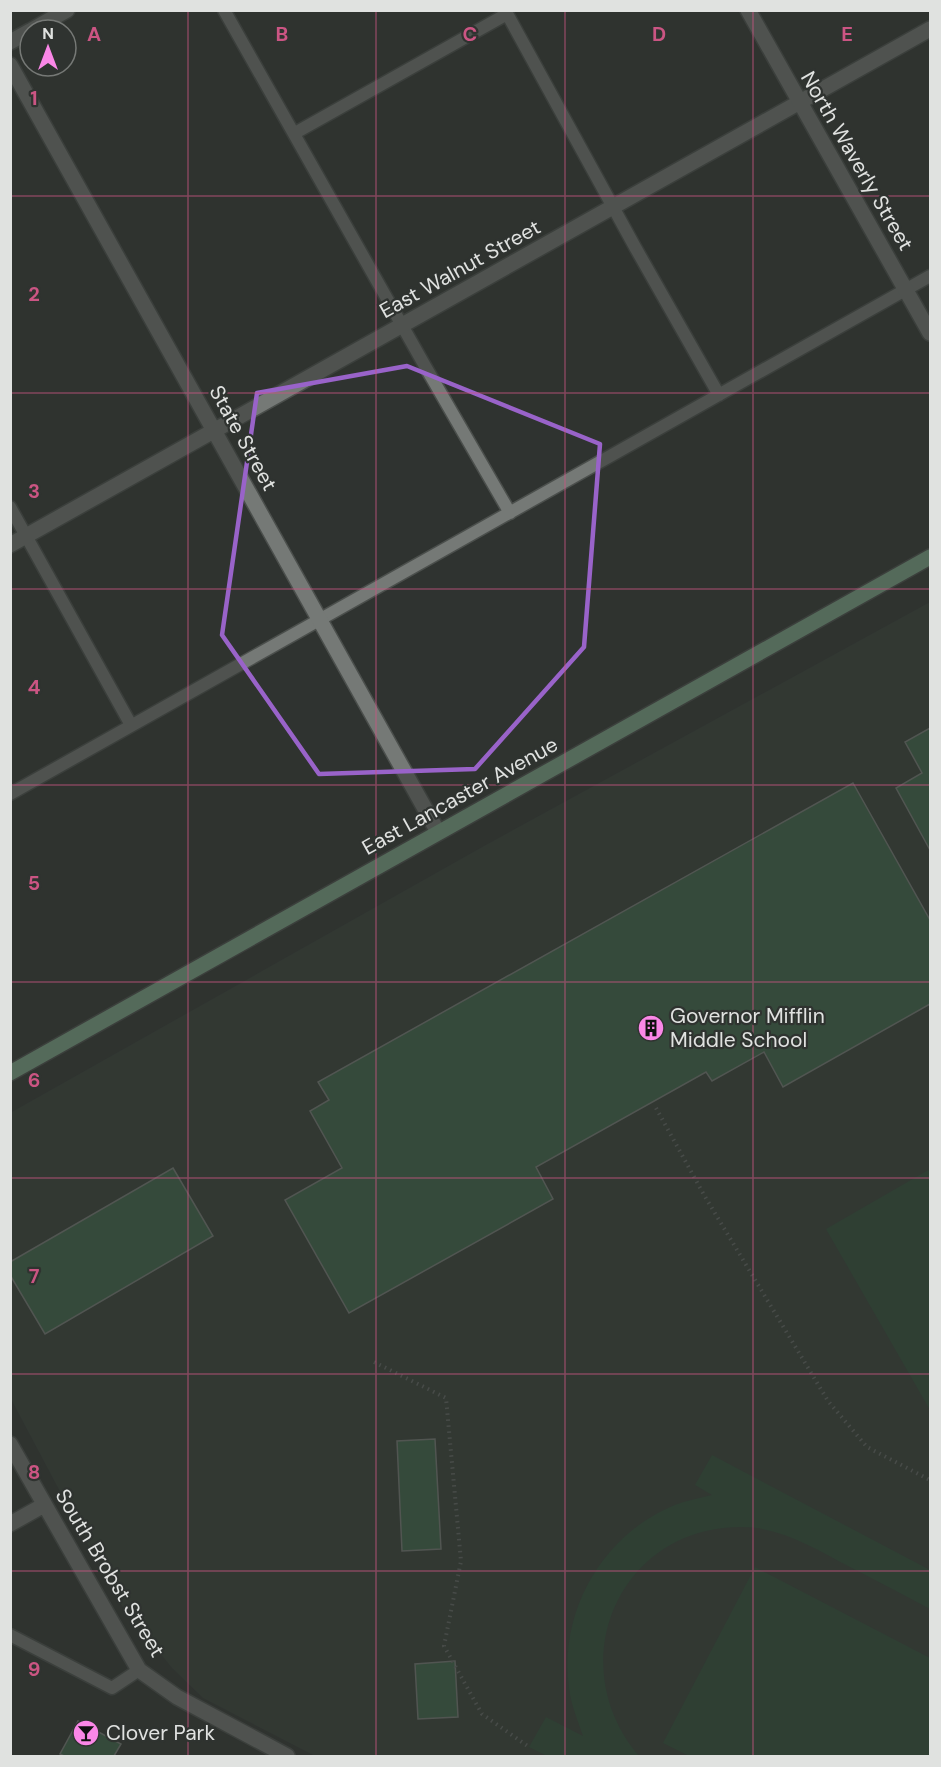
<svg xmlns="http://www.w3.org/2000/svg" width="941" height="1767" font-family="'DM Sans',sans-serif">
	<rect width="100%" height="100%" fill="#2f3330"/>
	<!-- built -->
	<path fill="#353e37" d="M930,602v1154h-615l-112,-58 -31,-30 -54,-67 -107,-202 -1,-286 474,-267z"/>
	<!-- green -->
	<path fill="#2f4e39" d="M930,1169v241l-104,-181z
		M712,1455l218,115v39c-26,-14 -53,-28 -80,-42 -34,-18 -69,-40 -109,-40 -123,0 -180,138 -102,229h-92l-18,-9 17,-30 37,19c-5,-15 -12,-31 -14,-48 -10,-72 29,-146 95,-178 15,-8 31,-11 48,-15l-17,-10z
		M755,1567l175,91v98h-241l-26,-13z"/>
	<!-- building -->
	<path fill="#3c674a" stroke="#7a7f7b" stroke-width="1.5" d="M930,728v122l-34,-62 26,-15 -17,-31z
		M853,783l77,137v84l-147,83 -19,-35 -52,29 -6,-9 -170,95 17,32 -204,114 -64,-113 57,-32 -32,-57 19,-11 -11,-18z
		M173,1168l40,68 -168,98 -35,-59v-13z
		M435,1439l6,110 -39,2 -5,-110z
		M455,1661l3,56 -40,2 -3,-55z
		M78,1721l43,23 -7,12h-50l-4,-2z"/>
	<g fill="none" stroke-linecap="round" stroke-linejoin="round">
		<defs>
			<path id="service" d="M224,10l201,356 85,147
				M505,10l130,237 84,148
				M295,133l212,-119
				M10,507l121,218
				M10,794l920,-518
				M10,1635l102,53 27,-18"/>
			<path id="minor" d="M32,30l35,-20
				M10,42l20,-11
				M10,65l428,767
				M10,545l920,-516
				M10,1444l129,226 38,27 110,59
				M10,1524l34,-19"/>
			<path id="tertiary" d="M748,10l182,323"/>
			<path id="primary" d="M10,1073l920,-516"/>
		</defs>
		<!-- service casing -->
		<use href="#service" stroke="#4b4f4c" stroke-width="15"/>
		<!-- minor casing -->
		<use href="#minor" stroke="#4b4f4c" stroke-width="18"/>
		<!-- tertiary casing -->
		<use href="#tertiary" stroke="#4b4f4c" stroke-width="18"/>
		<!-- primary casing -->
		<use href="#primary" stroke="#4b4f4c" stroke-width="18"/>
		<!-- path -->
		<path stroke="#656966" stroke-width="4" stroke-dasharray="1.5 4.5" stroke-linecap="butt" d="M656,1108l48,87 124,206 39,46 63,33
			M374,1362l72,36 15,163 -17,85 38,68 47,33"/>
		<!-- service -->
		<use href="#service" stroke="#757976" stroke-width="12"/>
		<!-- minor -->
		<use href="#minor" stroke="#757976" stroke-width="15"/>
		<!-- tertiary -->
		<use href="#tertiary" stroke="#757976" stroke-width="15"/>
		<!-- primary -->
		<use href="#primary" stroke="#80ad8e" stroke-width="15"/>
	</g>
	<!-- marked area -->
	<path d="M0 0H941V1767H0ZM407,366l193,78 -16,203 -109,122 -156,5 -97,-139 35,-242z" fill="#2f3330" fill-opacity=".55" fill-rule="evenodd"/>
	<path fill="none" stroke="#9963c9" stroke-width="4.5" stroke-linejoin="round" d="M407,366l193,78 -16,203 -109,122 -156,5 -97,-139 35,-242z"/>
	<!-- grid -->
	<path fill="none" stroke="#cb5583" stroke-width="1.5" stroke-opacity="0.55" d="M188,10v1746M376,10v1746M565,10v1746M753,10v1746M10,196h920M10,393h920M10,589h920M10,785h920M10,982h920M10,1178h920M10,1374h920M10,1571h920"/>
	<!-- icons -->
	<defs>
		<symbol id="building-disc" viewBox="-11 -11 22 22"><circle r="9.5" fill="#fa87e7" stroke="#2f3330"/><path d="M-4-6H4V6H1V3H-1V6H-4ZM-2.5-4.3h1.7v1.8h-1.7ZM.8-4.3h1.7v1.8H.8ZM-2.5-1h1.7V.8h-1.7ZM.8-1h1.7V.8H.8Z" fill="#111"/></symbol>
		<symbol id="bar-disc" viewBox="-11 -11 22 22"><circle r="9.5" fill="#fa87e7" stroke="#2f3330"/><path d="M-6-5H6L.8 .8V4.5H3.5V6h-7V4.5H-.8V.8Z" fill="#111"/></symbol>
	</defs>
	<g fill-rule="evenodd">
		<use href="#building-disc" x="636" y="1013" width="30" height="30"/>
		<use href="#bar-disc" x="71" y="1718" width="30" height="30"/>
	</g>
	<g text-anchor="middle" stroke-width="4.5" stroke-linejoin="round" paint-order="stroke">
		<!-- street labels -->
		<g font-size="21" fill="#e0e2e0" stroke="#2f3330">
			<text transform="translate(857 161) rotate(60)" y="7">North Waverly Street</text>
			<text transform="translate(460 269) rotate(-29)" y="7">East Walnut Street</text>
			<text transform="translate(243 438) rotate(61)" y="7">State Street</text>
			<text transform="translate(460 796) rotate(-29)" y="7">East Lancaster Avenue</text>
			<text transform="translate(110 1573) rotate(59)" y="7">South Brobst Street</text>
		</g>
		<!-- poi labels -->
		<g font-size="21" fill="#e0e2e0" stroke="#2f3330" text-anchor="start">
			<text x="670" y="1023">Governor Mifflin<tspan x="670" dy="24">Middle School</tspan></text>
			<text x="106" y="1740">Clover Park</text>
		</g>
	</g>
	<g font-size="20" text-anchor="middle" font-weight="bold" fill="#cb5583" stroke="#2f3330" stroke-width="4.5" stroke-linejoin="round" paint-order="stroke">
		<text x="94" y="41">A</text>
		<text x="282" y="41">B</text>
		<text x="470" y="41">C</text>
		<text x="659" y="41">D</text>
		<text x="847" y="41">E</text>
		<text x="34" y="105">1</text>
		<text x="34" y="301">2</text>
		<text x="34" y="498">3</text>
		<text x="34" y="694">4</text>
		<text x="34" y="890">5</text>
		<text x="34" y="1087">6</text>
		<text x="34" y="1283">7</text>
		<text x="34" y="1479">8</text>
		<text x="34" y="1676">9</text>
	</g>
	<!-- border -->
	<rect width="941" height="1767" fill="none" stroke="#e0e2e0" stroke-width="24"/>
	<!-- north arrow -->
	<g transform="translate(48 48)"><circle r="28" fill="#2f3330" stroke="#767976" stroke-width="1.5"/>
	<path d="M0-4.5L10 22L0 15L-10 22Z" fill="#fa87e7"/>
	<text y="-9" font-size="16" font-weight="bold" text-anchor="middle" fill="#e0e2e0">N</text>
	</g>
</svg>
